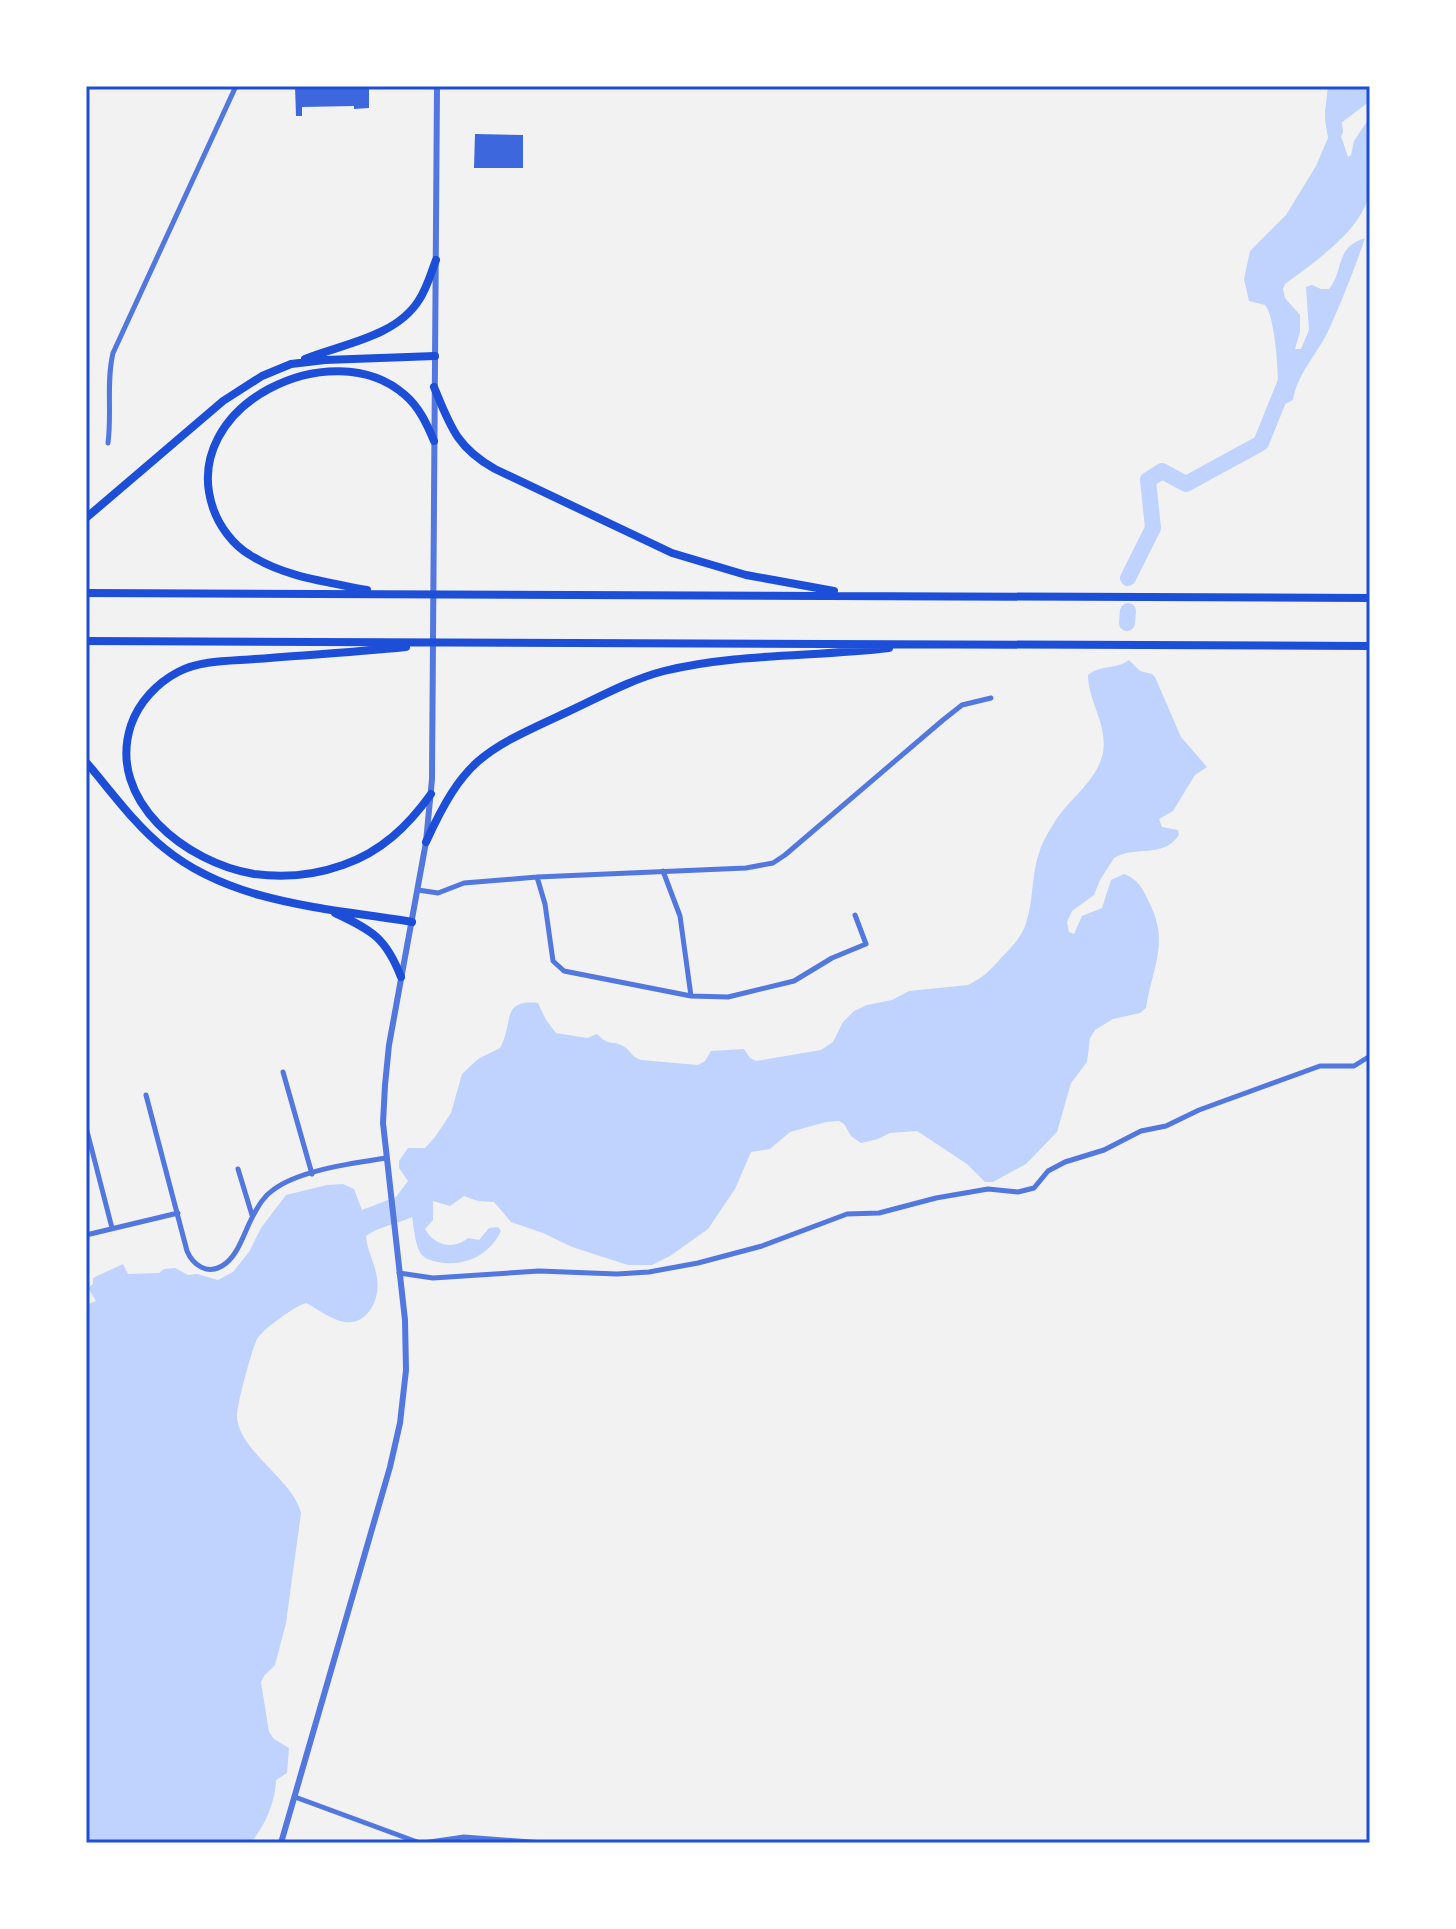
<svg xmlns="http://www.w3.org/2000/svg" width="1456" height="1929" font-family="Arial,sans-serif">
	<rect width="100%" height="100%" fill="#f2f2f2"/>
	<!-- water -->
	<path fill="#bfd3fe" d="M1328,86h42c-11,13 -26,20 -34,35l12,36 3,-2 3,-14 16,-24c0,25 4,52 -1,76 -6,37 -56,70 -84,91l-2,5 2,9 15,17v17l-5,17h6l8,-19 -3,-43 6,-2 9,4h8c16,-20 5,-41 36,-51 -10,30 -22,60 -35,89 -11,26 -32,44 -37,73l-8,4 -7,-4c1,-20 -2,-82 -13,-95l-16,-4 -5,-22 6,-28 36,-36 30,-49 12,-28 -3,-26z
		M1129,660l11,11 12,3 3,3 26,60 26,30 -12,8 -22,36 -14,8 3,8 16,3 1,5c-16,24 -43,10 -65,23l-14,22 -6,15 -22,16 -5,11 2,10 5,2 8,-18 20,-8 9,-28 13,-6c14,5 19,15 25,28 21,40 3,66 -3,106l-6,5 -27,6 -18,11 -5,8 -3,24 -16,21 -14,49 -31,32 -33,18h-8l-18,-18 -50,-33 -27,2 -12,6 -17,4 -10,-7 -7,-12 -5,-3 -13,1 -36,10 -20,17 -19,3 -16,37 -27,40 -38,27 -18,9h-24l-56,-18 -29,-14 -32,-11 -17,-20 -16,-1 -14,-5 -14,10 -17,-5v19l-8,9c9,17 29,21 43,9l11,2 10,-12 9,-1 3,4c-12,25 -37,36 -63,31 -6,-1 -13,-3 -17,-8 -6,-9 -7,-26 -9,-37 -15,7 -35,10 -46,19 1,15 9,27 11,42 4,22 -11,51 -37,43 -12,-4 -23,-12 -34,-18 -10,2 -44,27 -49,36 -5,10 -21,68 -20,78 0,5 3,13 5,17 14,27 53,52 59,79l-15,110 -11,42 -11,11 -3,6 8,50 5,7 15,9 -2,25 -11,7c0,20 -12,49 -26,63h-164v-538l10,-4 -8,-13 5,-4v-6l30,-14 5,10 31,-1 5,-4 11,-1 13,7 9,-1 21,6 15,-8 16,-20 12,-24 25,-33 41,-10 16,-1 11,5 8,21 34,-13 12,-16 -9,-13v-7l9,-13h17l10,-11 16,-24 11,-39 16,-15 22,-11c14,-24 0,-49 38,-45l8,17 10,13 31,5 10,-4c13,14 17,5 29,14 6,5 6,9 15,12l57,5 7,-4 6,-10 33,-2 6,9 6,3 65,-11 12,-8 10,-20 11,-11 13,-6 25,-5 17,-9 59,-6c13,-6 24,-16 33,-27 10,-10 21,-21 25,-35 8,-23 5,-50 14,-73 3,-9 9,-19 14,-27 15,-25 42,-40 49,-70 5,-28 -15,-52 -15,-78 13,-11 28,-5 41,-15z"/>
	<g fill="none" stroke-linecap="round" stroke-linejoin="round">
		<!-- river -->
		<path stroke="#bfd3fe" stroke-width="16" d="M1335,131l-2,-12 37,-28
			M1128,578l25,-50 -5,-48 14,-9 24,13 75,-41 25,-62
			M1127,623l1,-12"/>
	</g>
	<!-- building -->
	<path fill="#3d67dc" d="M295,86h74v22l-15,1v-3l-52,1v9h-6z
		M475,134l48,1v33h-49z"/>
	<g fill="none" stroke-linecap="round" stroke-linejoin="round">
		<!-- minor -->
		<path stroke="#5277de" stroke-width="5" d="M108,443c4,-30 -2,-61 5,-90l123,-267
			M663,871l17,45 11,80
			M537,877l8,27 8,57 11,10 127,25 37,1 66,-16 38,-23 34,-14 -11,-29
			M418,890l20,3 26,-10 73,-6 209,-9 27,-5 12,-8 158,-135 19,-15 29,-7
			M283,1072l29,102
			M146,1095l41,156c6,14 20,24 35,15 17,-10 22,-35 32,-52 5,-9 10,-18 19,-24 26,-20 81,-27 113,-32
			M87,1131l25,97
			M238,1169l14,46
			M86,1235l92,-22
			M399,1273l34,5 106,-7 78,3 32,-2 49,-9 64,-17 85,-32 32,-1 57,-15 52,-9 30,3 16,-4 14,-17 17,-9 39,-12 37,-19 25,-5 33,-16 121,-44h34l16,-10
			M295,1797l125,46
			M423,1843l41,-6 80,6"/>
		<!-- tertiary -->
		<path stroke="#5277de" stroke-width="6" d="M281,1843l109,-376 10,-44 6,-53 -1,-50 -22,-197 2,-38 4,-40 37,-203 6,-63 5,-693"/>
		<!-- motorway -->
		<path stroke="#1d4ed8" stroke-width="8" d="M305,359c37,-15 91,-22 114,-59 8,-12 12,-27 17,-40
			M434,387c16,39 23,61 61,82l177,84 74,22 88,16
			M86,518l137,-117 39,-25 29,-12 34,-4 110,-4
			M367,590c-40,-8 -83,-13 -117,-35 -17,-10 -31,-29 -37,-47 -35,-103 120,-177 192,-113 14,12 22,29 29,46
			M86,593l1284,5
			M86,641l1284,5
			M406,647c-50,5 -100,8 -151,12 -25,2 -54,1 -77,13 -21,11 -39,30 -47,53 -25,76 56,138 123,149 30,4 61,1 89,-9 38,-13 65,-39 88,-71
			M86,762c25,29 48,62 78,86 68,56 164,60 248,74
			M426,842c38,-83 57,-91 137,-128 33,-15 66,-34 101,-43 73,-18 151,-14 225,-23
			M335,913c37,17 51,25 66,64"/>
	</g>
	<!-- border -->
	<rect width="1456" height="1929" fill="none" stroke="#ffffff" stroke-width="176"/>
	<rect x="88" y="88" width="1280" height="1753" fill="none" stroke="#1d4ed8" stroke-width="3"/>
</svg>
